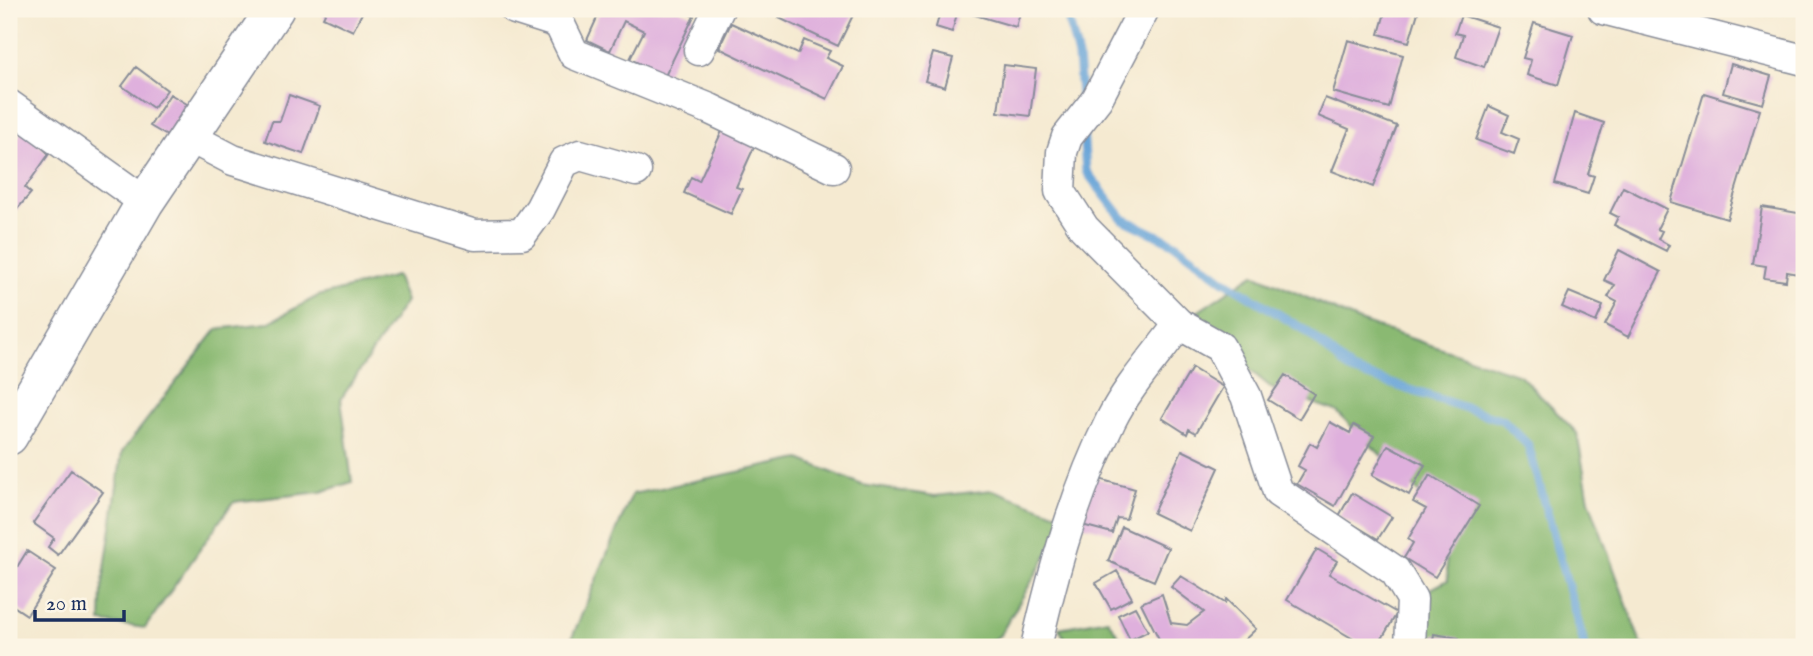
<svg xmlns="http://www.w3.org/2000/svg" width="1813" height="656" font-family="'IM FELL English',serif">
	<rect width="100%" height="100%" fill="#fcf5e5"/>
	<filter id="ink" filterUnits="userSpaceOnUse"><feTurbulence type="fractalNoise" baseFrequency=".0143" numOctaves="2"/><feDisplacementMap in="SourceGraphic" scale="14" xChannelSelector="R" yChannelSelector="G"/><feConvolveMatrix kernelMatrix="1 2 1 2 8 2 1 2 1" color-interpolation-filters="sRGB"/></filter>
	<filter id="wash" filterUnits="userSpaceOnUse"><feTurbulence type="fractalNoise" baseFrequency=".00686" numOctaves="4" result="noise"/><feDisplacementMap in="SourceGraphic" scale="28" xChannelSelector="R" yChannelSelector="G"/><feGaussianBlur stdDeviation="1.57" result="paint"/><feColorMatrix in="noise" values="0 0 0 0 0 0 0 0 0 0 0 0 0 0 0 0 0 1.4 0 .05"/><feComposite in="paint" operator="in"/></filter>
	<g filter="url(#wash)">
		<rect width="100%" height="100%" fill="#f5ead1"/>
		<!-- forest -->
		<path fill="#8ab972" stroke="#527468" stroke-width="2" d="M1254,274l105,47 161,54 57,58 12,67 52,144 8,3h-238l5,-50 32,-17 -6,-65 -106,-104 -63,-22 -38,-31 -39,-45z
			M396,276l10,25 -65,98 11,83 -31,10 -88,10 -88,126 -44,-6 1,-33 20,-137 95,-123 51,-6 50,-27z
			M800,459l62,26 73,11 58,-6 76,28 -69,117 -16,12h-416l64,-153z
			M1107,619l20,28h-58l-10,-19z"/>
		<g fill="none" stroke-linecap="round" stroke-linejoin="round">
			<!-- stream -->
			<path stroke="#67a4d8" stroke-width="9" d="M1066,9l12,48 4,48
				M1083,130l3,41 37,48 52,25 48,36 83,51 46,40 151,49 25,25 57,202"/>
		</g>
		<g id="blocks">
			<!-- building -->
			<path fill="#dfb0dd" d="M327,9h37l-11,22 -30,-14z
				M601,9h77l16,7 -29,60 -35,-17 14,-28 -20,-10 -14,30 -23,-11z
				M784,9h65l6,2 -17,35 -59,-28z
				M941,9h80l-5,18 -58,-17 -6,22 -16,-5z
				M1386,9h33l-10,33 -30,-8z
				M1461,15l37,12 -14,40 -28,-10 7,-22 -8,-2z
				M731,23l67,31 6,-14 26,11 -4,7 17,8 -16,33 -108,-51z
				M1534,23l39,12 -15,50 -31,-10 4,-15 -8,-2z
				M1348,40l55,15 -14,53 -56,-16z
				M933,53l20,5 -8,29 -20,-6z
				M1731,64l40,12 -8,28 -40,-11z
				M1004,65l32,4 -6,47 -32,-4z
				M136,67l31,23 -14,18 -31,-22z
				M1704,93l56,17 -33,109 -56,-17z
				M170,94l17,10 -20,32 -17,-10z
				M289,95l31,11 -17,48 -38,-13 7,-20h8z
				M1325,98l72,28 -24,61 -41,-16 17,-42 -31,-13z
				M1489,106l20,9 -7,17 17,7 -5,15 -38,-14z
				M1575,113l29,10 -16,51 6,2 -6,18 -33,-10z
				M23,130l26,24 -24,34 6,5 -18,21 -4,-3v-65z
				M722,131l33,14 -19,42 6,2 -11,25 -47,-21 7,-16 8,4z
				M1623,187l44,22 -10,20 5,2 -4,8 11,6 -3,6 -52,-26 4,-8 -8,-4z
				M1762,207l42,7v61l-17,-3 -1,9 -22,-3 2,-12 -13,-2z
				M1619,250l42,22 -33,65 -23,-12 12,-23 -9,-5 7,-12 -11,-5z
				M1569,292l34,14 -7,16 -34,-15z
				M1192,368l31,19 -27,46 -7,-4 -2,5 -25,-16z
				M1285,375l29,19 -15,25 -31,-19z
				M1330,422l20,11 4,-8 20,11 -39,70 -38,-22 8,-14 -7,-4 12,-23 7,4z
				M1388,445l37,20 -16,30 -37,-20z
				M1182,450l37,18 -29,63 -37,-18z
				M71,470l32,22 -45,63 -10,-8 6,-9 -21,-15z
				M1430,475l49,31 -44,71 -31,-19 9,-15 -5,-4 18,-30 -13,-7z
				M1095,478l40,11 -9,30 -9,-1 -5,15 -30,-8z
				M1352,493l40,24 -14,22 -39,-23z
				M1122,527l46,21 -14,33 -46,-20z
				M1317,549l20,12 -8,13 68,39 -20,34h-10l-80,-47z
				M27,551l29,19 -29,45 -18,-12 5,-12 -5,-1v-10z
				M1117,571l15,27 -21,11 -15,-26z
				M1181,576l44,27 1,-4 30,30 -19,18h-74l-22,-44 21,-9 9,29 16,2 17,-13 -33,-25z
				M1135,607l13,24 -18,9 -12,-25z
				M1434,634l25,4 -1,9h-26z"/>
		</g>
	</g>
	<g filter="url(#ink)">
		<use href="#blocks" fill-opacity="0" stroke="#888c98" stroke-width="2"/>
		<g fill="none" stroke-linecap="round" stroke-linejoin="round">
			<defs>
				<path id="minor" d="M515,9l44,14 15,31 136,55 124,59
					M1144,9l-47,90 -30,38 -5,15 -2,39 24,37 95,96 41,23 26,49 32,96 117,79 17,28 -2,48
					M1603,9l201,51
					M699,50l20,-41
					M9,105l136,97
					M189,137l44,23 242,75 47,-1 18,-25 24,-47 16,-7 56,16
					M1036,647c18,-79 39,-154 75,-227 17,-34 46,-65 68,-96"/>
				<path id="tertiary" d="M9,436l136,-234 130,-193"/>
			</defs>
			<!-- minor casing -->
			<use href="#minor" stroke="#888c98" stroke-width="33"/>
			<!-- tertiary casing -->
			<use href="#tertiary" stroke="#888c98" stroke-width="40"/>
			<!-- minor -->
			<use href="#minor" stroke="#fff" stroke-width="30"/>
			<!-- tertiary -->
			<use href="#tertiary" stroke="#fff" stroke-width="37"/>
		</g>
	</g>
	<!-- margin -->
	<rect width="1813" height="656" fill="none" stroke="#fcf5e5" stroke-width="35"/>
	<!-- scale -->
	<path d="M35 610v10h89v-10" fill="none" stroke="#1b2f5e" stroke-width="3.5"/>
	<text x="46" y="610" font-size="21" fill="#1b2f5e" stroke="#fcf5e5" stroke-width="5" paint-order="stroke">20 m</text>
</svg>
